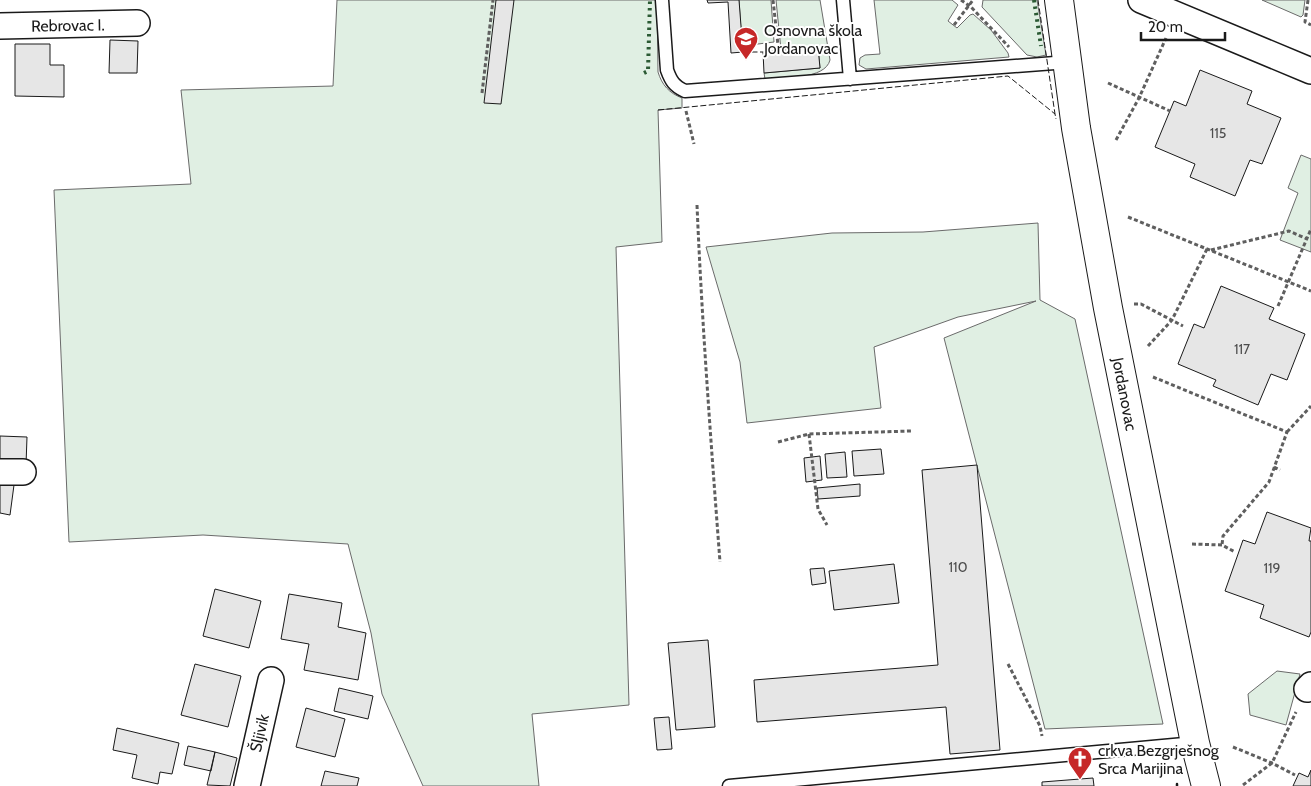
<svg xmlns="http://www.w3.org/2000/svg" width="1311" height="786" font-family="Cabin,sans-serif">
	<rect width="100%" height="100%" fill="#fff"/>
	<!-- green -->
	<path fill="#e0efe3" stroke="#6a6a6a" d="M337,0h320l1,72c4,13 11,21 24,26v10l-24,2 4,132 -46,5 13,458 -97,9 7,72h-116l-41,-92 -11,-61 -23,-89 -145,-9 -134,7 -15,-352 137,-6 -10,-94 152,-4z
		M739,0h32l3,42 -32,4z
		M776,0h44l10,60c-5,20 -47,17 -65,19l-1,-6 56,-5 -2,-21 -37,3z
		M874,0h78l6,5 -10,16 9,7 13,-13 3,-1 18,16 17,23 1,4 -143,12 -7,-4 1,-7 5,-3 15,-1z
		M983,0h54l9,55 -9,2 -10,-2 -45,-48z
		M1262,0h43l-2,15 -2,2z
		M1301,155l10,4v93l-31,-12 18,-47 -10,-5z
		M1038,223l2,77 35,19 88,405 -118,5 -101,-391 92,-37 -78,16 -84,30 7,61 -134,15 -7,-61 -34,-115 126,-14 91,-1z
		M1277,671l23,3 -14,51 -36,-10 -2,-21z"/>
	<!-- building -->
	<path fill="#e6e6e6" stroke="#1a1a1a" d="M496,0h18l-13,104 -17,-1z
		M707,0h32l4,52 -12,1 -3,-51 -20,1z
		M110,40l28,1 -1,32h-28z
		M15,44h35v21h14v32l-49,-1z
		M818,47l2,21 -56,5 -1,-21z
		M1200,70l52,21 -5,13 34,14 -19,46 -12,-4 -15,36 -45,-19 5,-13 -40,-17 19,-46 12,5z
		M1221,286l53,22 -5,11 36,15 -18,46 -16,-6 -13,31 -45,-19 3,-6 -38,-16 16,-40 10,4z
		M0,436l27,1 -1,28 -26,-1z
		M881,449l3,25 -30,2 -2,-25z
		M845,452l2,25 -20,1 -2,-24z
		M820,456l2,24 -16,2 -2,-24z
		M977,465l23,285 -50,4 -4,-47 -189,15 -3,-42 184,-15 -16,-195z
		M0,483l14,2 -4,30 -10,-2z
		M860,484v12l-42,3 -1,-11z
		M1267,512l44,16 -2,13h2v91l-2,5 -49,-19 4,-13 -39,-14 18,-51 12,4z
		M894,564l5,39 -65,7 -5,-39z
		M824,568l2,15 -14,2 -2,-16z
		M215,589l46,12 -12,47 -46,-12z
		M289,594l53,9 -4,24 28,6 -8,47 -54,-10 5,-26 -28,-5z
		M708,640l7,87 -39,3 -8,-87z
		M195,664l46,12 -13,51 -47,-12z
		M339,688l34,8 -5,23 -34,-8z
		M306,708l39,11 -10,38 -39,-10z
		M669,717l3,32 -15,1 -3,-32z
		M117,728l62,15 -7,31 -12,-2 -2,12 -26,-6 5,-23 -24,-5z
		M188,746l27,6 -4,19 -27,-6z
		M215,752l22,6 -7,28 -23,-1z
		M1311,770v16h-18l6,-13 9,4z
		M325,771l34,7 -2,8h-36z
		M1093,778l1,8h-52v-4z"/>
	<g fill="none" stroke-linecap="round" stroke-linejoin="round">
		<defs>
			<path id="lane" d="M662,0l5,70c4,11 7,16 18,21l383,-29
				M843,0l7,79
				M729,786l466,-43"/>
			<path id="street" d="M1141,0l170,71
				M0,26l137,-3
				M0,472h23
				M1307,689l4,-4
				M247,786l24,-106"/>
			<path id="secondary" d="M1059,0l17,128 32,180 87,435 11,43"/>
		</defs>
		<!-- lane casing -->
		<use href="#lane" stroke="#1a1a1a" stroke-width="15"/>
		<!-- street casing -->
		<use href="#street" stroke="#1a1a1a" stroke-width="28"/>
		<!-- secondary casing -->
		<use href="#secondary" stroke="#1a1a1a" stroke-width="30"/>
		<!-- path -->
		<path stroke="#5f5f5f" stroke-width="3" stroke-dasharray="4 2.5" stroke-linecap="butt" d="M773,0l5,45
			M961,0l10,7 38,40
			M1308,0l-3,22 6,3
			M954,25l19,-25
			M1108,83l62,28
			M482,93l11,-93
			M686,111l8,33
			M1116,140l23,-42 27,-60
			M697,205c5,119 14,238 23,357
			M1128,217l183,74
			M1211,250l78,-19 18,8
			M1134,304h7l42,22
			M1278,306l33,-77
			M1148,346l24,-26 35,-71
			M1153,377l134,55 -18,50 -46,54 -1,9
			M1287,432l24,-26
			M809,434l9,75 9,16
			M778,442l31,-8 102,-3
			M1274,467l6,3
			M1192,544l30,1 13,7
			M1008,664l32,62 2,10
			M1233,747l39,16 23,12
			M1243,785l29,-22 24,-51"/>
		<!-- lane -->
		<use href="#lane" stroke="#fff" stroke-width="12"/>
		<!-- street -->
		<use href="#street" stroke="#fff" stroke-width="25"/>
		<!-- secondary -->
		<use href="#secondary" stroke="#fff" stroke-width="28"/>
		<!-- hedge -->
		<path stroke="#2b5a34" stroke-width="4" stroke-dasharray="2.5 4" stroke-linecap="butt" d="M1034,0l7,46
			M644,73l4,-2 2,-71"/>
		<!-- fence -->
		<path stroke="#1a1a1a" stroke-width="1" stroke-dasharray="6 2.5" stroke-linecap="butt" d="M1038,0l17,114
			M743,52h20
			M658,110l350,-34 47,38 1,5"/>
		<!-- wall -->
		<path stroke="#1a1a1a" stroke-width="2.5" d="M1177,784v2"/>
	</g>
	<!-- icons -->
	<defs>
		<symbol id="school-pin" viewBox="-11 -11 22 30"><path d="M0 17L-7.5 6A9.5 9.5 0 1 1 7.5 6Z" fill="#c62828" stroke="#fff"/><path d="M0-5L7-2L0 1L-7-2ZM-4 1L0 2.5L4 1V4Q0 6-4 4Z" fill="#fff"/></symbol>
		<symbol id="church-pin" viewBox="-11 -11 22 30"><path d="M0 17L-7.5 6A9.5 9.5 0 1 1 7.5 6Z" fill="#c62828" stroke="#fff"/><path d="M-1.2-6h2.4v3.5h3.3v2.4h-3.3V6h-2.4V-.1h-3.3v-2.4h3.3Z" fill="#fff"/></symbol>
	</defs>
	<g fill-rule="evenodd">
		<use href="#school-pin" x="732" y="25" width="28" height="38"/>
		<use href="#church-pin" x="1066" y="745" width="28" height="38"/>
	</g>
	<g text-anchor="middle" stroke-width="4" stroke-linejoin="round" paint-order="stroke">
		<!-- number labels -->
		<g font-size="14" fill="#4d4d4d">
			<text x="1218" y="138">115</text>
			<text x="1242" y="354">117</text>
			<text x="958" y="572">110</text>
			<text x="1272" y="573">119</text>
		</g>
		<!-- street labels -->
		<g font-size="16" fill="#1a1a1a" stroke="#fff">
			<text transform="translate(68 25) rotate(-1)" y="6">Rebrovac I.</text>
			<text transform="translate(1125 394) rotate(79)" y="6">Jordanovac</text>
			<text transform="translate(259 733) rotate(-77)" y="6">Šljivik</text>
		</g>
		<!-- poi labels -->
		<g font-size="16" fill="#1a1a1a" stroke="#fff" text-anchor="start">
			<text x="764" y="36">Osnovna škola<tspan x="764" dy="18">Jordanovac</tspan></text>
			<text x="1098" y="756">crkva Bezgrješnog<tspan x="1098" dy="18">Srca Marijina</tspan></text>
		</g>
	</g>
	<!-- scale -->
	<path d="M1141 32v8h84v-8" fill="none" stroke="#1a1a1a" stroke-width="2.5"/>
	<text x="1148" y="32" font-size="15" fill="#1a1a1a" stroke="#ffffff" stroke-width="4" paint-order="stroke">20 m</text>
</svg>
